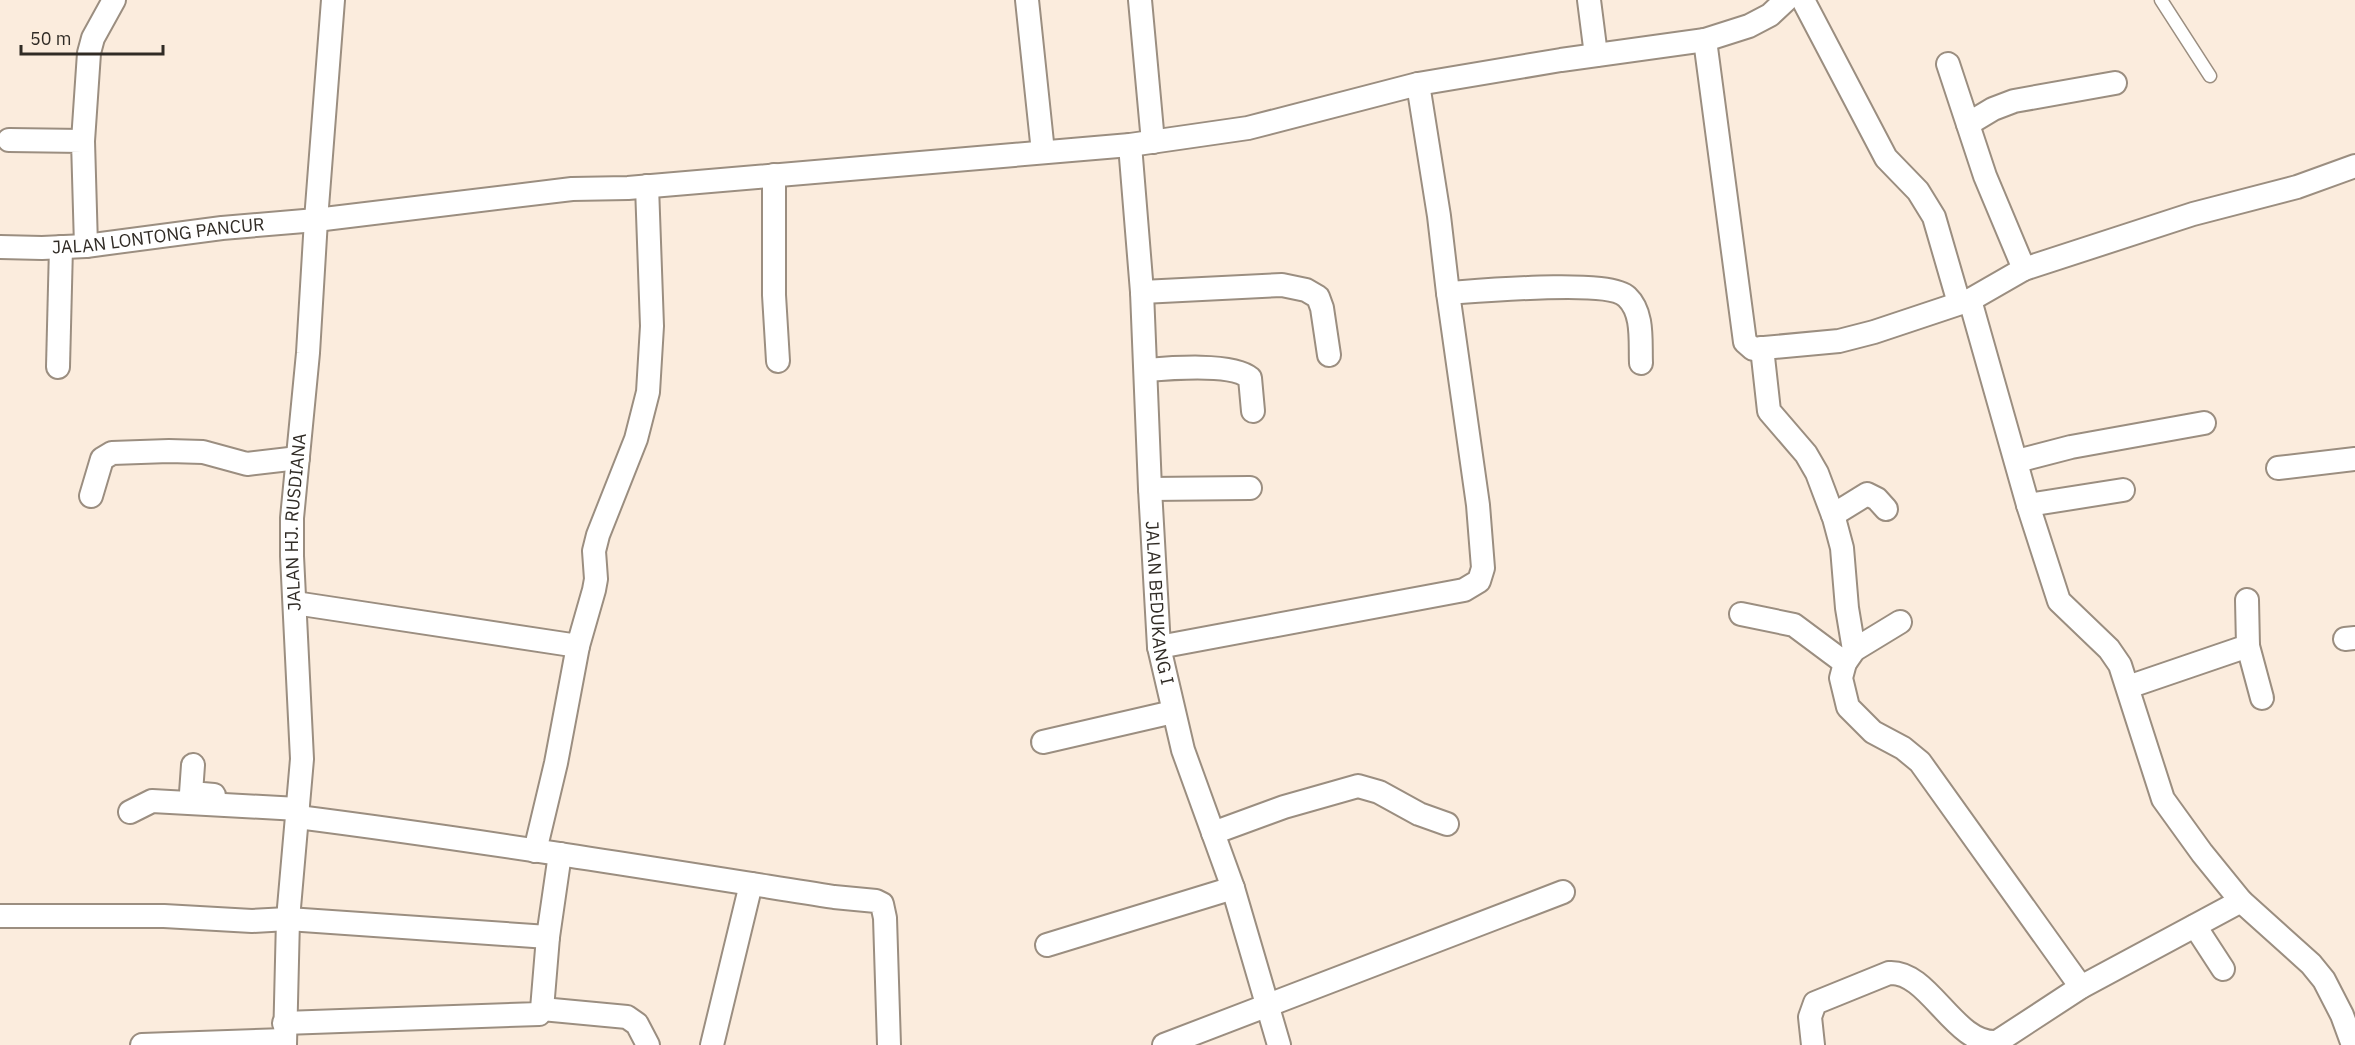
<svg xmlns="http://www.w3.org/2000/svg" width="2355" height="1045" font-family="'IBM Plex Sans',sans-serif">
	<rect width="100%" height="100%" fill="#fbecdd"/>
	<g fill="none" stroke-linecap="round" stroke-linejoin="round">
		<defs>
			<path id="lane" d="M2161,0l49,76"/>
			<g id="street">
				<path d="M1027,0l16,152"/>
				<path d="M1140,0l13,142"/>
				<path d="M1589,0l7,55"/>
				<path d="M1803,0l83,158 32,33 16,26 25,86"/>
				<path d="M1705,40l40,302 8,7 86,-8 35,-9 96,-32 54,-31 169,-55 104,-27 58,-21"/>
				<path d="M1948,64l37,112 39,93"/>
				<path d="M1968,124l25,-15 21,-8 101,-18"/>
				<path d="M9,140l74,1 3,105"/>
				<path d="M83,141l6,-88 4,-15 21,-38"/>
				<path id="s1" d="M1130,145l12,147 8,197 9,158 24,103 50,138 46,157"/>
				<path d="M774,175v120l4,66"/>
				<path id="s2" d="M0,247l42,1 44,-2 136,-18 94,-8 256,-31 56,-1 502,-43 118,-17 170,-44 143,-24 144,-20 44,-14 21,-11 16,-15"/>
				<path d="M1142,292l140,-7 24,5 12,7 4,11 7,47"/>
				<path d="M1448,293c30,-2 161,-14 179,4 17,16 13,45 14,66"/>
				<path d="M1970,300l58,205 31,96 50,48 11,16 43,134 39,54 39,48 70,63 13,16 18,35 11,30"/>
				<path d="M1762,348l7,63 37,43 11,19 17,45 8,30 5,60 7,42"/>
				<path d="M58,367l3,-120"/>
				<path d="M1146,370c24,-2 87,-7 104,8l3,33"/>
				<path d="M2017,461l54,-14 133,-24"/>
				<path d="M2278,468l77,-9"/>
				<path d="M1150,489l100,-1"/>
				<path d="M91,496l11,-37 10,-6 57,-2 34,1 44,12 51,-6"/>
				<path d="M2028,505l95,-15"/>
				<path d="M1833,515l34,-21 10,5 9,10"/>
				<path d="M295,603l283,43"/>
				<path d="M1741,614l53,11 51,38"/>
				<path d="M1900,622l-46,28 -9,13 -4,15 7,29 25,25 30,16 17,14 161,225"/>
				<path d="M2345,639l10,-1"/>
				<path d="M2248,646l14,52"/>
				<path d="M1159,647l305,-57 15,-9 4,-13 -5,-63 -30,-212 -9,-77 -21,-132"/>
				<path d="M2128,687l120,-41 -1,-46"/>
				<path d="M1043,742l130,-30"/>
				<path d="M193,765l-2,28 23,2"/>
				<path d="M130,812l22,-11 146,8"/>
				<path d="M298,817c179,23 358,52 536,80l42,4 6,3 3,14 4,127"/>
				<path d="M1213,833l71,-26 74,-21 21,6 40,22 28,10"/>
				<path d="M535,851l21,-88 22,-117 16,-56 2,-11 -2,-28 4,-16 38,-96 12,-47 4,-66 -5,-140"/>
				<path d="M0,916h164l88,5 36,-2 260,18"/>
				<path d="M2195,926l28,43"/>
				<path d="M1047,945l186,-57"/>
				<path d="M542,1009l85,8 10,7 11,21"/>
				<path d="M284,1023l255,-9 3,-5 6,-72 12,-83"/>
				<path d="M142,1045l143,-5"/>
				<path id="s3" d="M285,1045l3,-126 14,-160 -10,-203v-38l16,-165 8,-133 17,-220"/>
				<path d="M712,1045l39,-161"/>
				<path d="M1164,1045l399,-153"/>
				<path d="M1813,1045l-3,-28 5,-14 74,-30c40,-3 65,72 108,69l84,-55 160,-86"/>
			</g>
		</defs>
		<!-- lane casing -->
		<use href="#lane" stroke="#9b8e80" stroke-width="15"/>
		<!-- street casing -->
		<use href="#street" stroke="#9b8e80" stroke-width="26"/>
		<!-- lane -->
		<use href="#lane" stroke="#fff" stroke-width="12"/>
		<!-- street -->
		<use href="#street" stroke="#fff" stroke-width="22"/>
	</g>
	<g text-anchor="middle" stroke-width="4.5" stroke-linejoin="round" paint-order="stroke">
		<!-- street labels -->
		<g font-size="18" fill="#302b25" stroke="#fbecdd">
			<text dy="6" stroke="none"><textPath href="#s2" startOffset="159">JALAN LONTONG PANCUR</textPath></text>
			<text dy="6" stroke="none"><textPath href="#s3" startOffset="524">JALAN HJ. RUSDIANA</textPath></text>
			<text dy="6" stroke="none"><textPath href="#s1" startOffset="459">JALAN BEDUKANG I</textPath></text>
		</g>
	</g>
	<!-- scale -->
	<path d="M21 45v9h142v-9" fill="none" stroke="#302b25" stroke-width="3"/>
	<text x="30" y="45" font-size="18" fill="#302b25" stroke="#fbecdd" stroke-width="4.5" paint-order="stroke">50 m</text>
</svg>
